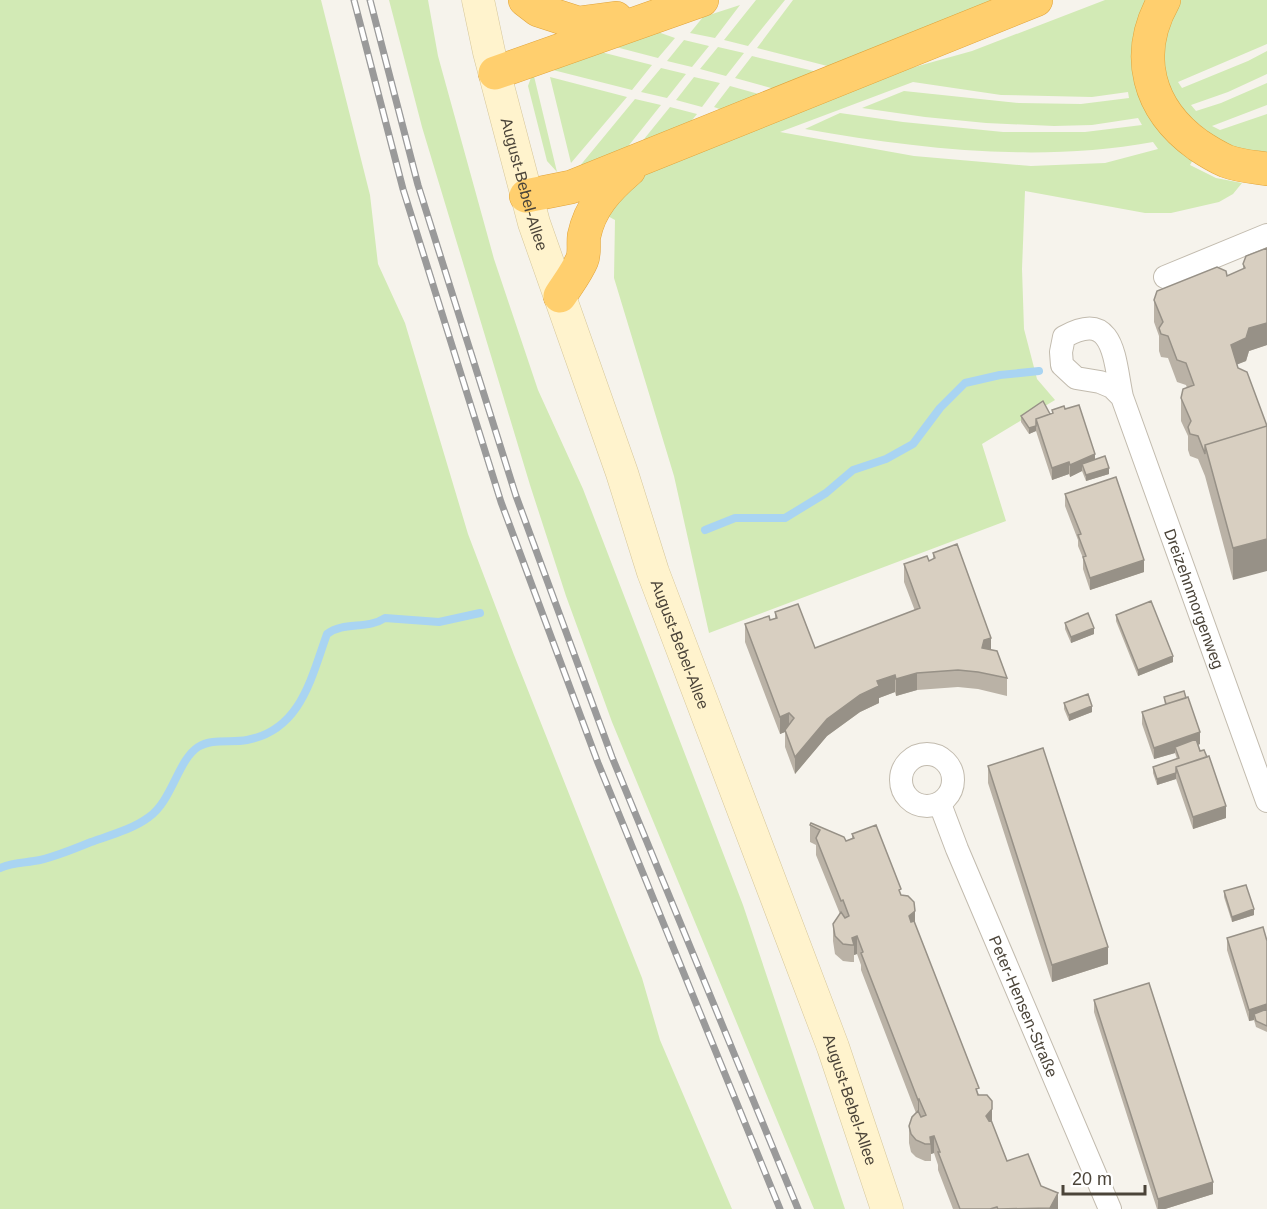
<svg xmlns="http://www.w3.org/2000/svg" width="1267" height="1209" font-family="Helvetica,sans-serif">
	<rect width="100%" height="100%" fill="#f6f3ec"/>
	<!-- green -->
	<path fill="#d2eab5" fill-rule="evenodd" d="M0,0h321l49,195 8,69 27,59 63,211 46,121 128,323 18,62 72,169h-732z
		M389,0h39l10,56 56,203 44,131 45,99 160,416 102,304h-31l-202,-487 -46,-126 -36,-111 -108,-358z
		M756,0h29l-37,46 -24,-6z
		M793,0h218l-172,69 -82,-21z
		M1105,0h42l-4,10 51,148 -4,7 26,13 26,5 -9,11 -14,8 -48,11h-26l-120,-22 -3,78 2,60 13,50 18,21 -73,44 24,77 -297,112 -35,-157 -60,-198 1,-58 -11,-6 25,-33 228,-93 54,-20 61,-17zM913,82l88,13 91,2 36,-5 1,6 -48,6 -62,-1 -115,-12 -42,17 63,9 61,6 68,3 38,-1 46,-7 4,7 -57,7h-82l-100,-10 -63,-9 -35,16c114,20 234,34 348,13l5,7 -53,14 -74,3 -117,-10 -134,-24z
		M1177,0h90v44l-89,38 4,6 66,-27 19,-10v23l-39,18 -37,13 5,6 25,-8 46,-20v22l-55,21 8,4 47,-16v40l-38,-5 -55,-45 -15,-49z
		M740,5l-25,33 -25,-5 13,-16z
		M655,31l20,7 -17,20 -50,-13z
		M684,40l25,6 -17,21 -25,-6z
		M718,47l26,6 -18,23 -26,-7z
		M593,50l59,15 -20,25 -83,-21z
		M752,56l74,18 -44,17 -47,-13z
		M661,68l25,6 -19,24 -26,-6z
		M533,72l24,100 -10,-11 -19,-75z
		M550,77l77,20 -56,66z
		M694,77l26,6 -18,24 -26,-7z
		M730,86l36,10 -38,16 -14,-5z
		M635,99l26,6 -39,49 -48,19z
		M670,107l27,7 -13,16 -48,19z"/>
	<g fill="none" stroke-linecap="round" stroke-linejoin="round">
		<!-- stream -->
		<path stroke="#a9d4f2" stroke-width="8" d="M705,530l30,-12h50l41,-25 27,-23 33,-11 27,-15 27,-36 25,-25 35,-8 39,-4
			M0,868c13,-6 26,-5 40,-8 17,-4 34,-11 51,-18 20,-7 42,-13 58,-25 23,-16 29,-57 49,-70 14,-9 33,-4 49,-7 54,-10 64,-62 80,-106 17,-13 40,-4 58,-16l54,4 41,-9"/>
		<defs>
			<g id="street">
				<path d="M1165,277l102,-42"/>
				<path id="s1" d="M1122,397l-10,-10 -12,-5 -24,-4 -14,-13 -1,-13 3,-15c51,-29 50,23 58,60l145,404"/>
				<circle cx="927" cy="780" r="26"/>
				<path id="s2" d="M940,804l17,45 153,360"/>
			</g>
			<g id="secondary">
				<path id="s3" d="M478,0l11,52 45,171 88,250 31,99 180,475 54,162"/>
			</g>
			<path id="highway" d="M525,0l13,10 40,13 38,-5
				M1164,0c-31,55 -16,109 34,145 9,6 19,12 28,16 13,5 28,6 41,8
				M495,73l207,-73
				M526,196l45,-9 465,-187
				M560,296c7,-11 17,-24 22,-36 3,-7 1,-16 2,-24 6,-29 23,-47 45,-66"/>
		</defs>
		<!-- street casing -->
		<use href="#street" stroke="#c2bbae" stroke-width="24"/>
		<!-- secondary casing -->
		<use href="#secondary" stroke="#d6c79b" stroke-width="33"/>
		<!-- highway casing -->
		<use href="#highway" stroke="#e0a43c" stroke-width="34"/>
		<!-- street -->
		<use href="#street" stroke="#fff" stroke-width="22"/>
		<!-- secondary -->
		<use href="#secondary" stroke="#fff3cd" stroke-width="32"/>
		<!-- highway -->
		<use href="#highway" stroke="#ffcf6e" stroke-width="33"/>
		<defs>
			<path id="rail" d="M354,0l49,189 98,313 97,261 182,446
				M370,0l48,185 98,311 96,261 186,452"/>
		</defs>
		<!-- rail casing -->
		<use href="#rail" stroke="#9a9a9a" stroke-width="7"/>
		<!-- rail -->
		<use href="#rail" stroke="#fff" stroke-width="4.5" stroke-dasharray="14" stroke-linecap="butt"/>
	</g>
	<!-- wall -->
	<path fill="#bab2a6" d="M1267,248v97l-18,6 -3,10 -9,3 -4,216 -28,-104 -7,-17 -8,-3 -2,-6v-14l-7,-15v-23l6,-10 -1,-3 -9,-3 -9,-24 -7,-1 -2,-6v-15l-5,-14v-22l73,-24 16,-7v-5z
		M1065,409l30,50 14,15 -23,7 -4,-10 -12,6 -1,-3 -17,6 -16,-49 -7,3 -8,-12v-6l29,-2h2v-4z
		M1065,494l79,78 -54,18 -7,-21v-11l-5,-12v-6l-13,-34z
		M933,553l58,97 16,28v18l-29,-7 -20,-2 -41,3 -21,6 -1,-4 -16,6v5l-19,9 -33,24 -32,38 -10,-27v-15l-5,2 -35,-92v-18l25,-4 5,-2v-6l40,36 100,-37 -11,-29v-18l25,-3 4,-2z
		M1116,615l57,47 -35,14 -22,-55z
		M1065,623l29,11 -23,9 -6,-14z
		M1164,697l36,47 -2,1 28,73 -33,11 -17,-50 -19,6 -4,-12v-6l24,-8 -2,-6 -21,6 -12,-35v-12l23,-7z
		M1064,703l28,9 -23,9 -5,-12z
		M988,766l120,198 -56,18 -64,-199z
		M810,825l36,16 6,-3v-4l49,61 14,29 64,171 13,29 15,37 34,25 17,23h-105l-15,-39v-5l-4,-12 -3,1v7h-6l-9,-4 -5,-5 -2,-9v-17l7,-13 -55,-143v-5l-4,-11 -3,1v7h-3l-8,-1 -8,-7 -2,-13v-17l7,-10 -24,-59v-10l-6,-3z
		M1224,891l30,24 -22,7 -8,-25z
		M1227,938l40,3v91l-11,-5 -2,-7 -5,1 -22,-71z
		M1094,1000l119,194 -48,15h-8l-63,-197z"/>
	<!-- shaded-wall -->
	<path fill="#979187" d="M1267,323v22l-18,6 -3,10 -15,6v-22l18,-17z
		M1036,426v5l-7,3v-6z
		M1095,454v12l-13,-2v7l-12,6v-12z
		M1069,462v12l-17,6v-12z
		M1109,468v6l-23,7v-6z
		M1267,539v32l-34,9v-32z
		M1144,560v12l-54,18v-12z
		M1094,628v6l-23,9v-6z
		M991,638v17l-9,-7 2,-8z
		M1173,656v6l-35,14v-6z
		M917,673v17l-21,6v-17z
		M895,675v17l-16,6v5l-19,9 -33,24 -32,38v-17l32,-38 50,-38z
		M1092,706v6l-23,9v-6z
		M789,713v18l-4,-1v2l-5,2v-17z
		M1200,732v12l-23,8 -2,-5v6l-21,6v-11z
		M1176,773v6l-19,6v-6z
		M1226,806v12l-33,11v-12z
		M1254,909v6l-22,7v-5z
		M915,911v17l-6,6v-18z
		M857,936v18l-3,1v-10l-2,-7z
		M1108,947v17l-56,18v-17z
		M1267,1004v11l-13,-1v6l-5,1v-11z
		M919,1099v18h-1v-17z
		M992,1109v17l-6,7v-17z
		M934,1136v17l-3,1 -1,-17z
		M1213,1182v12l-48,15h-7v-10z
		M1058,1193v16h-9z"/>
	<!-- building -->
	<path fill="#d8cfc1" stroke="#979187" stroke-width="1.5" d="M1267,248v75l-18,5 -3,10 -15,7 7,23 9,4 20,54 -62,19v9l-7,-18 -8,-2 -2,-7 3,-6 -10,-23 2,-9 11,-4 -8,-22 -9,-3 -9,-24 -7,-2 -2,-6 4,-6 -9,-22 3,-9 60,-24 9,4 1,5 18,-8 -2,-4 3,-8z
		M1043,401l7,13 -14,5v7l-7,2 -8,-12z
		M1079,405l16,49 -25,11 -1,-3 -17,6 -16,-49 17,-6 -1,-3 12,-4 1,3z
		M1267,426v113l-34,9 -28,-103z
		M1105,456l4,12 -23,7 -4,-11z
		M1116,477l28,83 -54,18 -7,-21 3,-1 -8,-21 3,-1 -16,-40z
		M957,544l34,94 -7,2 -2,8 15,3 10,27 -29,-6 -20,-2 -41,3 -21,6 -1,-4 -18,6 2,5 -19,9 -33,24 -32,38 -10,-27 9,-12 -5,-5 -9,4 -35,-93 24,-8 1,4 7,-2 -2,-6 23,-8 17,44 105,-40 -16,-44 23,-8 2,5 6,-3 -2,-5z
		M1151,601l22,55 -35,14 -22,-55z
		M1088,613l6,15 -23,9 -6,-14z
		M1184,691l2,7 -20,6 -2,-7z
		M1088,694l4,12 -23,9 -5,-12z
		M1188,697l12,35 -46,16 -12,-36z
		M1196,739l4,12 4,-1 3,7 -31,10v6l-19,6 -4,-12 26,-9 -4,-11z
		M1043,748l65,199 -56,18 -64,-199z
		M1209,756l17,50 -33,11 -17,-50z
		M811,823l33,14 2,4 8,-3 -2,-4 24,-9 25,64 -2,1 2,5 7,1 6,6 1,9 -6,5 2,6 3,-1 65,167 -3,1 2,6h9l5,6v8l-6,7 3,5 2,-1 16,41 21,-7 13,32 17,7 -8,15 -52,1 -1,-2 -7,2h-30l-22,-57h2l-6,-16 -4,1 1,7h-6l-9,-4 -5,-6 -2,-8 3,-9 6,-6 3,6 5,-2 -7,-16 -1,1 -57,-147 2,-1 -6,-16 -5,2 2,7h-3l-8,-1 -8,-8 -2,-12 8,-12 4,6 4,-2 -6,-16 -2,1 -25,-63 4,-8 -10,-5z
		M1246,885l8,24 -22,8 -8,-26z
		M1263,927l4,14v63l-18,6 -22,-72z
		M1149,983l64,199 -55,17 -64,-199z
		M1267,1009v17l-11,-5 -2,-7z"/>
	<g text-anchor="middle" stroke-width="6" stroke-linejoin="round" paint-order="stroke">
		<!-- street labels -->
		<g font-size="16" fill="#4b4439" stroke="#fff">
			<text dy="6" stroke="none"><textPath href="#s3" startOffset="190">August-Bebel-Allee</textPath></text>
			<text dy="6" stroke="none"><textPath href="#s1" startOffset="422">Dreizehnmorgenweg</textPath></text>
			<text dy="6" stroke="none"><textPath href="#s3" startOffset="676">August-Bebel-Allee</textPath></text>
			<text dy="6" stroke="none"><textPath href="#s2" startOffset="219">Peter-Hensen-Straße</textPath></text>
			<text dy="6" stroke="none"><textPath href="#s3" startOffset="1162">August-Bebel-Allee</textPath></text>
		</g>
	</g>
	<!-- scale -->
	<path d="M1063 1185v9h82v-9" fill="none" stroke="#4b4439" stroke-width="3"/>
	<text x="1072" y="1185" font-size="18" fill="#4b4439" stroke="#ffffff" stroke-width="4.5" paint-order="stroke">20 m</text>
</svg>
